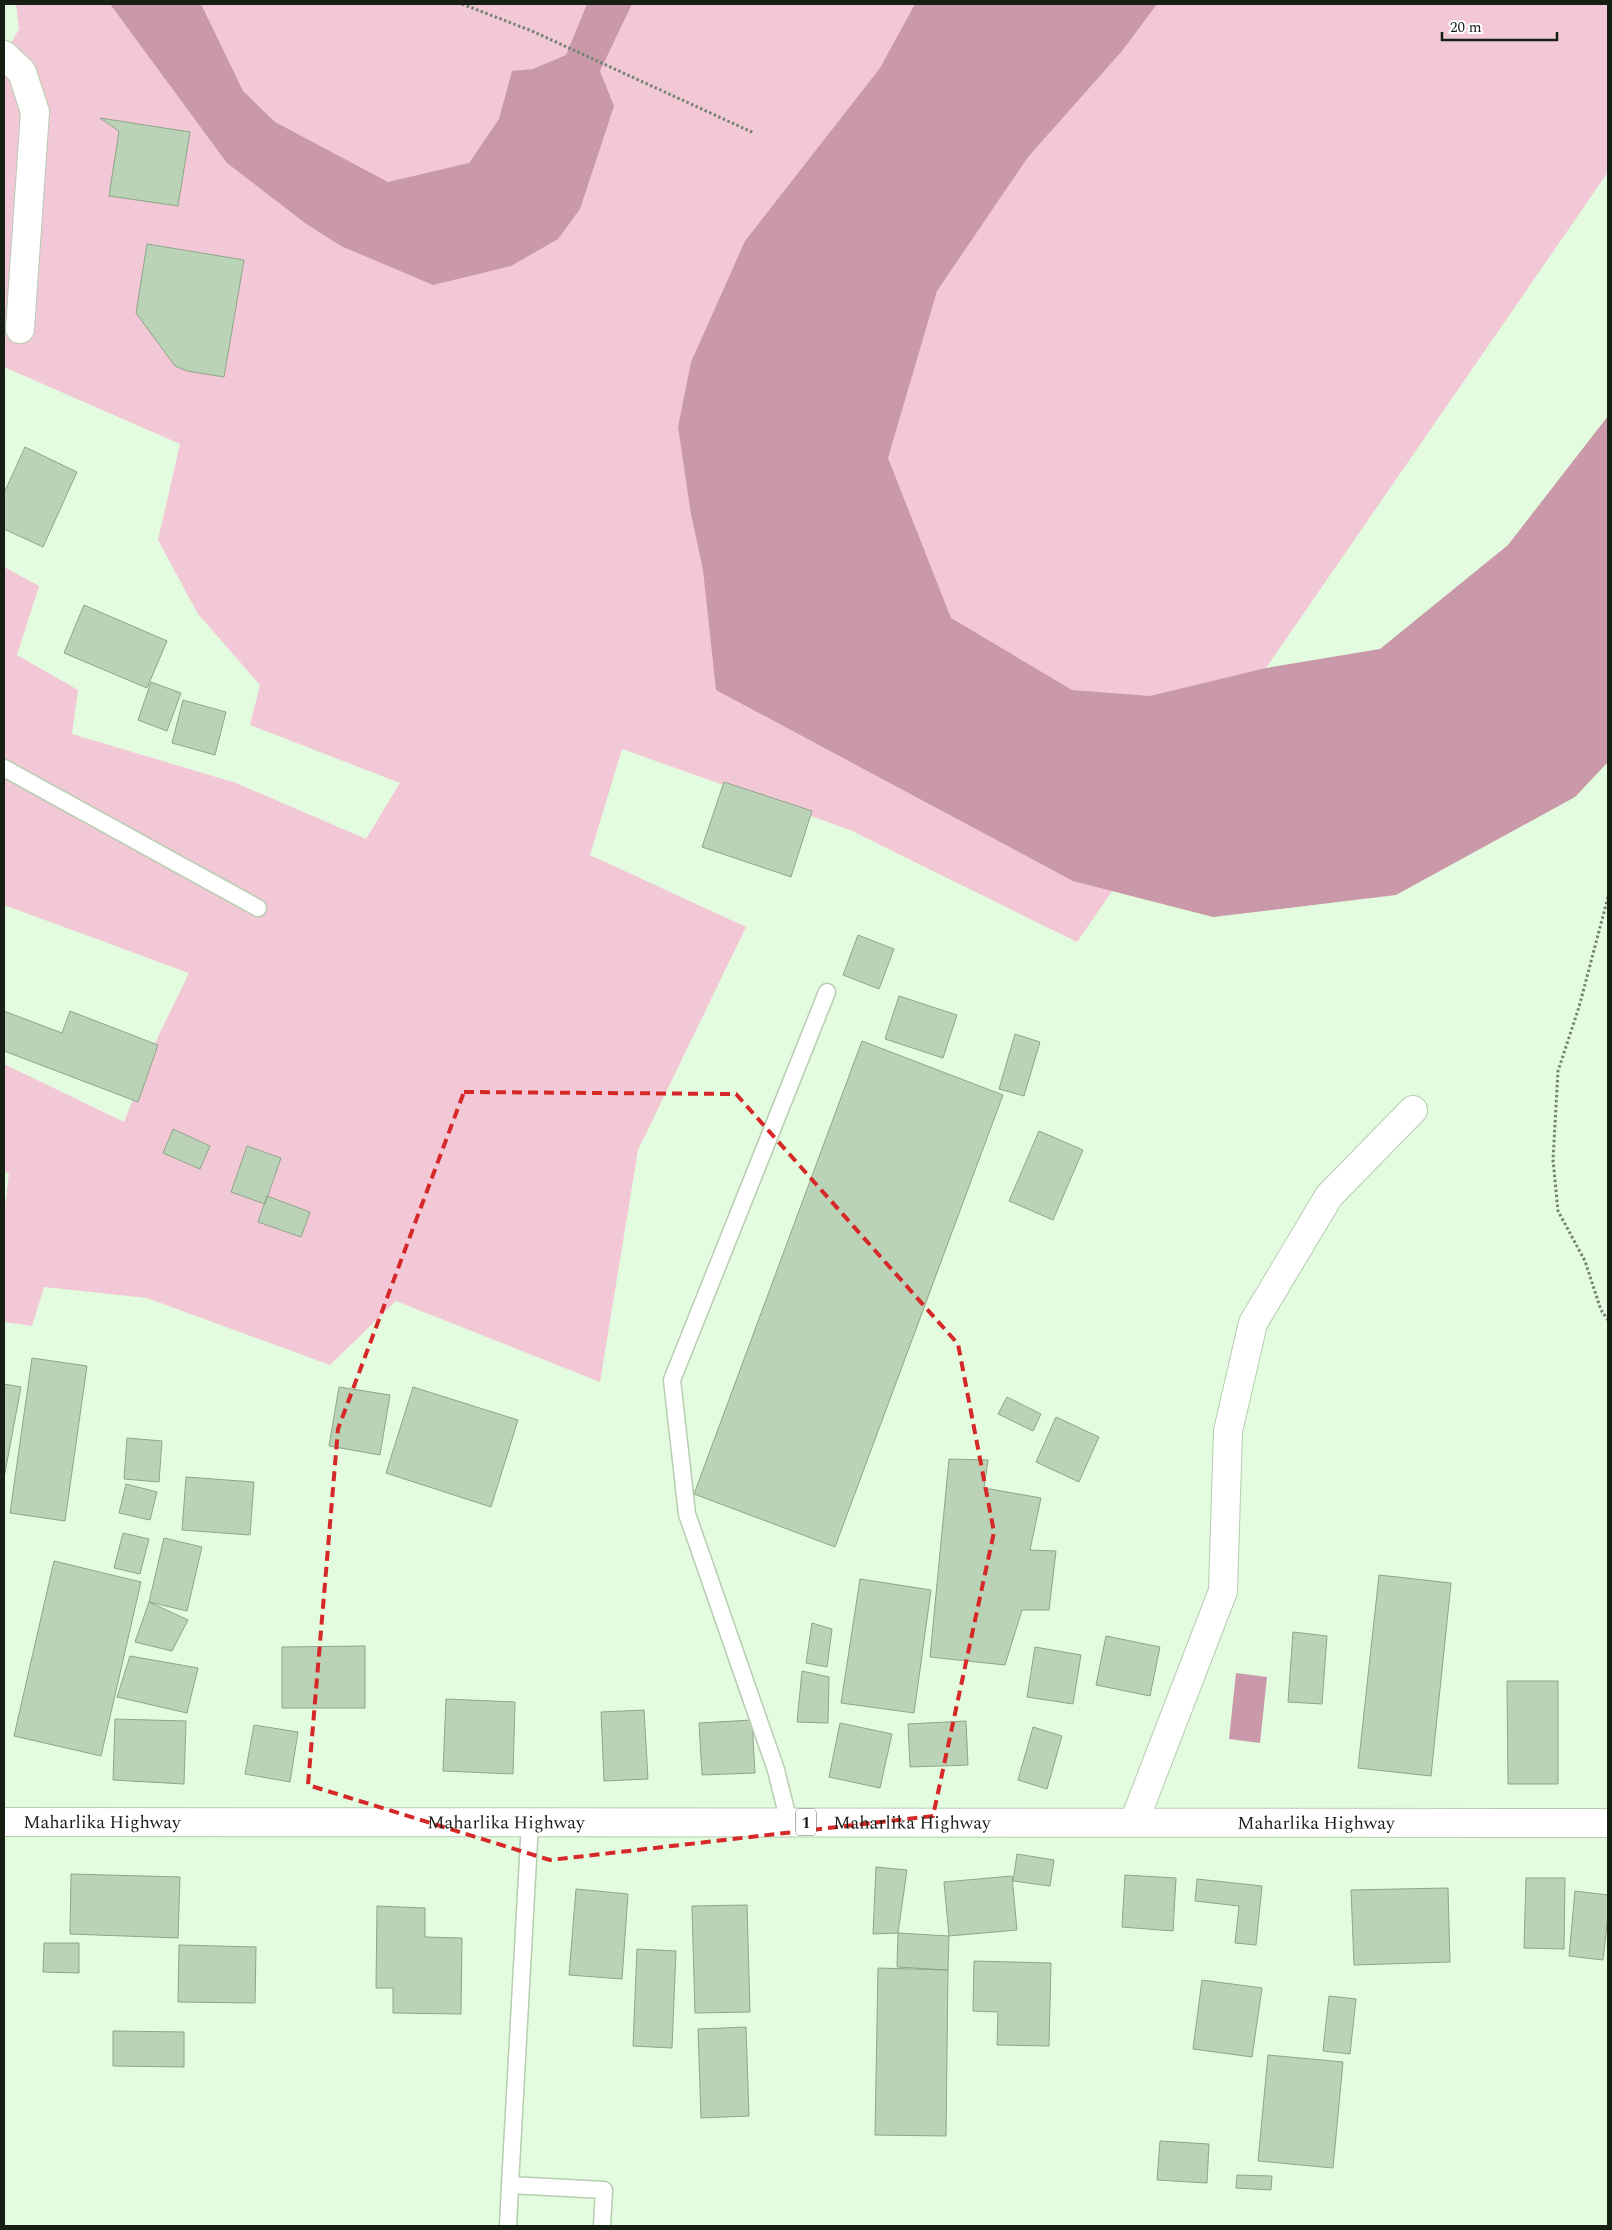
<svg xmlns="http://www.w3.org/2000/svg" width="1612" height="2230" font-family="Spectral,serif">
	<rect width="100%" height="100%" fill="#e3fbde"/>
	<!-- green -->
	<path fill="#f3c8d6" d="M16,4h1592v168l-531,770 -227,-112 -228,-81 -32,106 156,72 -108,223 -38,232 -204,-81 -66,64 -183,-67 -103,-11 -12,39 -27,-4 -1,-107 5,-41 -5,-3v-107l120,58 33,-83 32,-66 -185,-68v-338l35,19 -22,69 61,35 -6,44 164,49 130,56 34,-56 -150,-58 10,-40 -62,-71 -40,-74 22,-96 -176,-77v-311l15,-27z"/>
	<!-- water -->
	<path fill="#c999a9" d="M110,4h91l42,87 32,31 113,60 81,-19 30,-44 13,-48 21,-2 33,-14 21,-51h45l-32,67 14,35 -34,103 -22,30 -47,27 -78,19 -92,-39 -36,-23 -78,-60z
		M915,4h242l-35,47 -94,106 -91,134 -49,167 63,160 121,72 78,6 116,-28 114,-19 128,-104 100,-129v346l-33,35 -179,98 -183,22 -140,-36 -357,-191 -13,-120 -12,-56 -13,-87 13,-65 54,-121 135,-173z
		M1236,1673l31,4 -7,66 -31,-4z"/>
	<!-- building -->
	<path fill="#bad2b5" stroke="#8fa58a" d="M100,118l90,14 -12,74 -69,-10 10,-65z
		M147,244l97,16 -20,117 -37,-6 -12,-5 -39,-53z
		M25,447l52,25 -34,75 -39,-18v-36z
		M84,605l83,36 -20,47 -83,-35z
		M151,682l30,11 -14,38 -29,-11z
		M183,700l43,12 -11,43 -43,-12z
		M724,782l88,29 -21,66 -89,-30z
		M858,935l36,14 -15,40 -36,-14z
		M899,996l58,19 -14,43 -58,-19z
		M4,1011l58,22 8,-22 88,34 -20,57 -134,-51z
		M1015,1034l25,8 -16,54 -25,-7z
		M862,1041l141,54 -168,452 -141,-53z
		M173,1129l37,17 -10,23 -37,-16z
		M1039,1131l44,19 -30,70 -44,-19z
		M247,1146l34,12 -16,46 -34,-12z
		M267,1196l43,16 -9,25 -43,-15z
		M32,1358l55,8 -22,155 -55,-8z
		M4,1384l17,3 -17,91z
		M339,1387l51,8 -10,60 -51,-9z
		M413,1387l105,33 -27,87 -105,-34z
		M1007,1397l34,17 -8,17 -35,-17z
		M1056,1417l43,20 -20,45 -43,-20z
		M127,1438l35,3 -3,41 -35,-3z
		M949,1459l39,1 -4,28 57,10 -11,52 26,1 -7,59h-27l-17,55 -75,-8z
		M186,1477l68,5 -4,53 -68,-5z
		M126,1484l31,8 -7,28 -31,-7z
		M123,1533l26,6 -9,35 -26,-6z
		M164,1538l38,9 -15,64 -38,-9z
		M54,1561l87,21 -40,174 -87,-20z
		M1379,1575l72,8 -20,193 -73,-8z
		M860,1579l71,11 -17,123 -73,-10z
		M149,1602l39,18 -16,31 -37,-9z
		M812,1623l20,6 -5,38 -21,-4z
		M1293,1632l34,4 -5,68 -34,-2z
		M1106,1636l54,11 -10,49 -54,-11z
		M365,1646v62h-83v-61z
		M1035,1647l46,8 -8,49 -46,-7z
		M130,1656l68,12 -11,45 -70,-16z
		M802,1671l27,6 -1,46 -31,-1z
		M1507,1681h51v103h-50z
		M446,1699l69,3 -2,72 -70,-3z
		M644,1710l4,69 -44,2 -3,-69z
		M115,1719l71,2 -2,63 -71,-4z
		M752,1720l3,53 -53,2 -3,-52z
		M966,1721l2,44 -58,2 -2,-43z
		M840,1723l52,11 -12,54 -51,-11z
		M254,1725l44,7 -8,50 -45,-8z
		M1033,1727l29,9 -15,53 -29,-9z
		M1017,1854l37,6 -4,26 -37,-5z
		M876,1867l31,3 -9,63 -25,1z
		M71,1874l109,3 -2,61 -108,-4z
		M1125,1875l51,3 -3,53 -51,-4z
		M1012,1876l5,54 -68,6 -5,-54z
		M1526,1878h39l-1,71 -40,-1z
		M1197,1879l65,7 -6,59 -21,-2 4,-37 -44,-5z
		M1448,1888l2,74 -96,3 -3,-75z
		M576,1889l52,5 -6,85 -53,-4z
		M1575,1891l33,4v21l-5,44 -34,-4z
		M747,1905l3,107 -55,1 -3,-107z
		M377,1906l48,2v29l37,1 -1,76 -68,-1v-25h-17z
		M898,1933l51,3 -1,34 -51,-3z
		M44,1943h35v30l-36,-1z
		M179,1945l77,2 -1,56 -77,-1z
		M637,1949l39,2 -4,97 -39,-2z
		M974,1961l77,2 -2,83 -52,-1 1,-33 -25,-1z
		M878,1968l70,2 -2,166 -71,-1z
		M1202,1980l60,8 -10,69 -59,-8z
		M1329,1996l27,3 -6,55 -27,-3z
		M746,2027l3,89 -48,2 -3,-89z
		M113,2031l71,1v35l-71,-1z
		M1268,2055l75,7 -10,106 -75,-7z
		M1160,2141l49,3 -2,39 -50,-3z
		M1237,2175l35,1 -1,14 -35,-2z"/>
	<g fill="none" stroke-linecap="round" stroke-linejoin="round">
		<defs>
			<path id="service" d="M4,768l254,140
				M789,1822l-13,-52 -89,-256 -15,-134 155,-388
				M510,2185l20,-363
				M508,2226l2,-41 94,5 -2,36"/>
			<path id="minor" d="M4,55l18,17 13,40 -15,217
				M1134,1822l89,-231 5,-160 25,-108 76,-127 84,-86"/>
			<g id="trunk">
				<path id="s1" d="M4,1822l1604,1"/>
			</g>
		</defs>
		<!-- service casing -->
		<use href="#service" stroke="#b6cdb1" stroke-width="19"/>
		<!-- minor casing -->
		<use href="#minor" stroke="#b6cdb1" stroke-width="30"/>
		<!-- trunk casing -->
		<use href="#trunk" stroke="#b6cdb1" stroke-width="30"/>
		<!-- path -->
		<path stroke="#748370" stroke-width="3" stroke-dasharray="2.5 2.5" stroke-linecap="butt" d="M462,4l70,27 222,102
			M1608,897l-29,110 -21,64 -5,89 5,51 27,50 16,49 7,10"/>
		<!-- service -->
		<use href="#service" stroke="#fff" stroke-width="16"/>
		<!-- minor -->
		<use href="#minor" stroke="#fff" stroke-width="28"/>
		<!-- trunk -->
		<use href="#trunk" stroke="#fff" stroke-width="28"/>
	</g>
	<!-- marked area -->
	<path fill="none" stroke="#d62828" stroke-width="4" stroke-dasharray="10 6" stroke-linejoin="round" d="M464,1092l272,2 222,250 36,188 -61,284 -383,44 -242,-75 30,-356z"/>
	<g text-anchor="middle" stroke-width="5" stroke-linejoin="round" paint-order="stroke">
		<!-- shield labels -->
		<rect fill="#fff" stroke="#5d625b" stroke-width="1" x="796" y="1808.5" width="20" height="27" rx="4"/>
		<g font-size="16" font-weight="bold" fill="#171f15">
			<text x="806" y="1828">1</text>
		</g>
		<!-- street labels -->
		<g font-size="18" fill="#171f15" stroke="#fff">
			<text dy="6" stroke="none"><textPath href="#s1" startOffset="98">Maharlika Highway</textPath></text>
			<text dy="6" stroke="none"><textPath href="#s1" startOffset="502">Maharlika Highway</textPath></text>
			<text dy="6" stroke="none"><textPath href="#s1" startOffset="908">Maharlika Highway</textPath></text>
			<text dy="6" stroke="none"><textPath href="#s1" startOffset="1312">Maharlika Highway</textPath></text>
		</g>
	</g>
	<!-- border -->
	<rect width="1612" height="2230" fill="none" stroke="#171f15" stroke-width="10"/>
	<!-- scale -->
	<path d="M1442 32v8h115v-8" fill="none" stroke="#171f15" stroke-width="2.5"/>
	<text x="1450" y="32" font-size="15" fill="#171f15" stroke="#ffffff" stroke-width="4" paint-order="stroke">20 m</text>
</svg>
